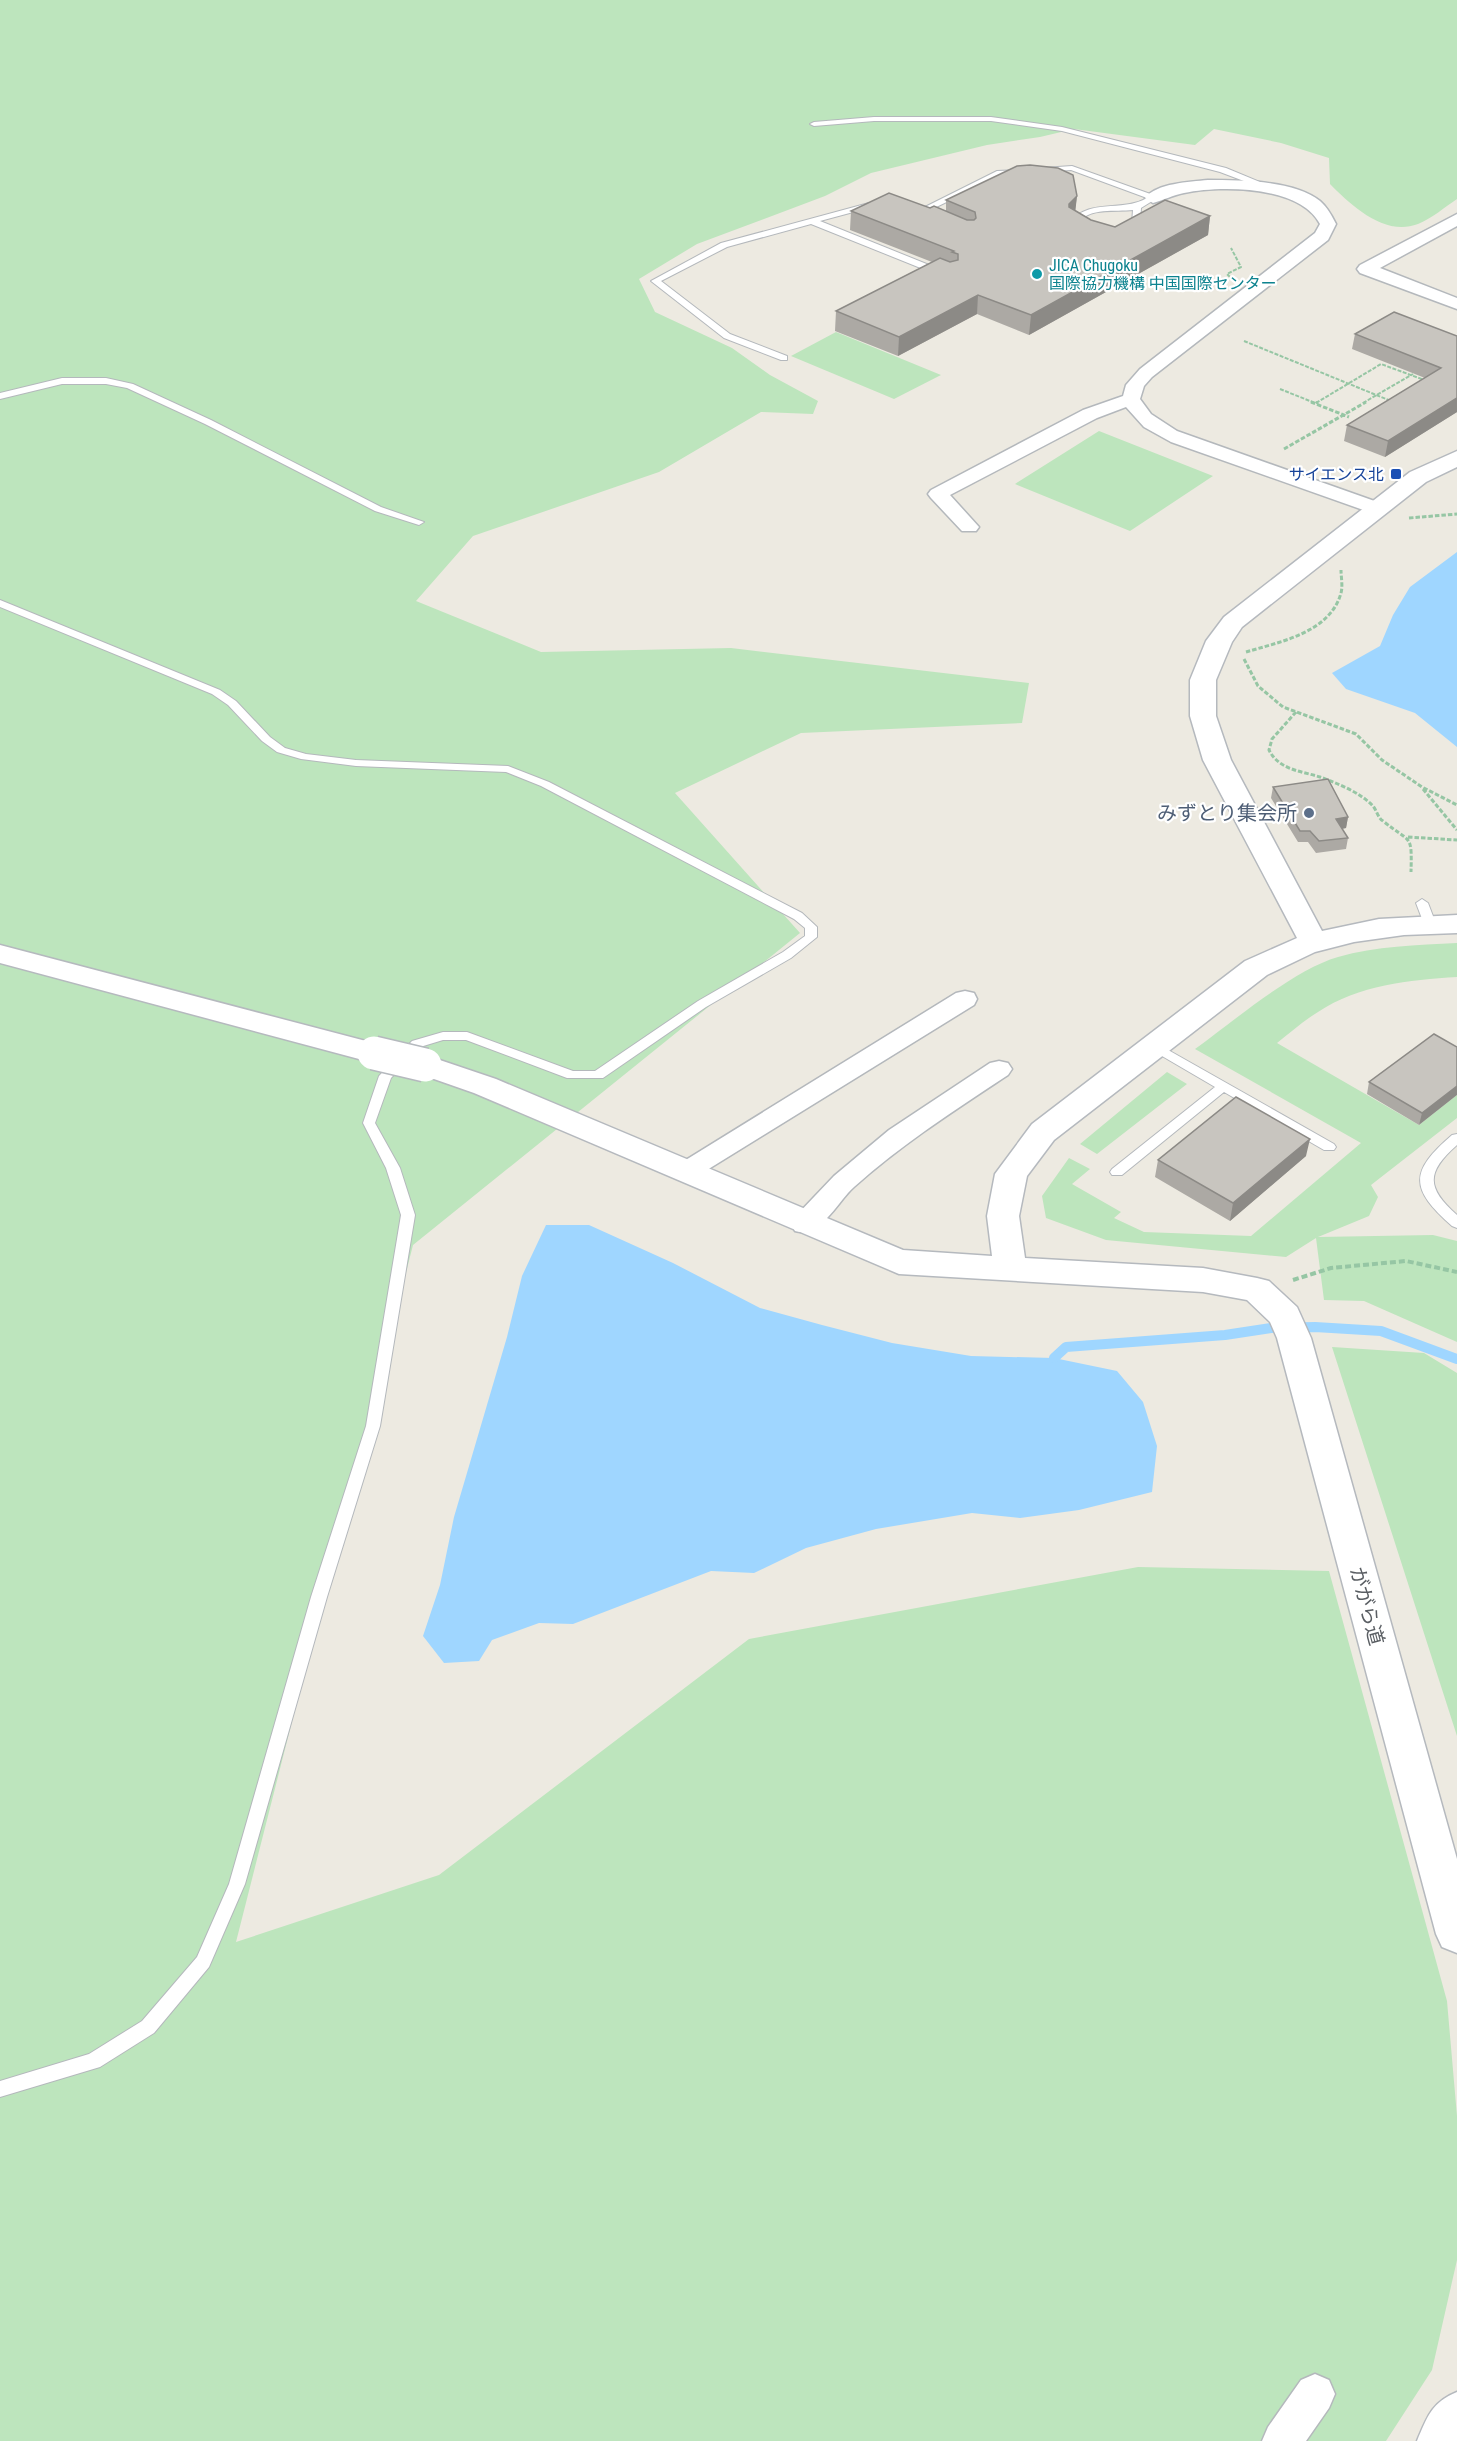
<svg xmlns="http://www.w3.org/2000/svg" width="1457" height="2441" font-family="'Roboto Condensed','Noto Sans JP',sans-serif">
	<rect width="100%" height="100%" fill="#edeae1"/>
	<!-- green -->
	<path fill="#bde5bd" d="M0,0h1457v199c-12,8 -26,20 -39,25 -34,13 -67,-19 -88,-40l-1,-26 -48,-15 -67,-14 -19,16 -121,-16 -34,8 -53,8 -116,28 -46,23 -128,48 -58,35 16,33 77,36 38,27 48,26 -5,13 -52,-2 -102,60 -186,64 -57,65 125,51 190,-4 298,35 -7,40 -221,10 -126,60 125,140 -387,312 -177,697 203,-67 310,-236 389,-72 191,4 118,430 10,115v144l-25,110 -46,71h-1386z
		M836,332l105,43 -47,24 -103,-43z
		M1099,431l114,45 -83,55 -115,-47z
		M1457,943v34c-48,3 -98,8 -139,35 -15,9 -28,21 -41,31l142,82 38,-30v23l-86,67 7,12 -9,19 -51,21 115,-2 24,6v101l-93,-41 -40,-1 -8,-62 -30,19 -180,-17 -60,-22 -4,-22 27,-38 21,11 -18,15 49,28 -7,6 30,14 107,4 110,-93 -166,-94c39,-28 98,-79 143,-92 38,-11 79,-12 119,-14z
		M1167,1072l20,12 -90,70 -17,-10z
		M1332,1347l92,6 33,20v363z"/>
	<!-- water -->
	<path fill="#9fd6ff" d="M1457,552v195l-42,-34 -69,-24 -14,-16 48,-27 13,-31 17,-28z
		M546,1225h43l84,38 87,45 62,17 70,18 79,13 83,2 63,13 26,31 14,44 -5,46 -73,18 -59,8 -48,-5 -96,16 -70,19 -52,25 -43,-2 -138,53 -34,-1 -47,17 -13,21 -35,2 -21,-27 17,-51 14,-68 53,-180 15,-61z"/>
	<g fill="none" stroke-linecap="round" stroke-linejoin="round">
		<!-- stream -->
		<path stroke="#9fd6ff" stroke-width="10" d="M1054,1358l12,-11 159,-12 46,-7 44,-1 66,4 76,28"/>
		<defs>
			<path id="lane" d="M874,117h117l71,10 164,41 46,19 -7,2 -45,-17 -158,-41 -71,-10h-117l-60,5 -4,-2 4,-2z
				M1072,166l84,30 1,2 -16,10 -1,15 -6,9 -7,-2 5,-7 1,-13c-18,2 -43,-3 -55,13l1,5h-6l-4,-4c19,-27 52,-11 78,-26l-76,-28 -28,2 -4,-2 4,-2z
				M1021,170l4,2 -1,2 -22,1 -78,38 1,4h-6l-6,-4 84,-42z
				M869,203h3v4l-52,14 124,50v4h-6l-127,-51 -84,23 -66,34 69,53 57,22v4h-6l-57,-22 -73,-57 70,-38z
				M62,378h44l27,6 78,36 170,87 43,15 -5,3 -44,-14 -170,-87 -78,-36 -21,-4h-44l-62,15v-6z
				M0,600l220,90 16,11 34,36 15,11 21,6 50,6 152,6 41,16 253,131 15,14v10l-26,21 -85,49 -103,71h-36l-101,-38h-23l-23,7 -29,31 -16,45 25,45 15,47 -35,211 -53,171 -82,287 -36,83 -55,66 -54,34 -100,30v-16l89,-27 53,-33 55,-64 32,-73 82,-287 55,-171 35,-211 -15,-47 -23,-45 16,-47 33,-35 31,-9h24l106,39h22l103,-70 85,-49 22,-16v-8l-11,-9 -253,-133 -35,-14 -150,-6 -55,-7 -24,-7 -15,-11 -34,-36 -16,-11 -212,-87z
				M1422,899l6,4 8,21 -2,3h-8l-2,-3 -8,-21z
				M1154,1042l180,102 2,3 -2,3h-10l-100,-58 -102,83h-10l-2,-3 2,-3 103,-82 -65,-38 -2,-3 2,-3z
				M1457,1134v11c-31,27 -31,43 0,70v13l-5,-2c-42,-37 -43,-54 0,-91z"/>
			<path id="street" d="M1208,180c31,0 86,0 112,21 7,6 12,15 16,23l-8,16 -176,137 -8,9 -4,13 11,15 26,17 206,73 3,4 -3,4h-14l-198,-70 -27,-15 -18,-20 -29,11 -147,77 29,32 -3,4h-14l-31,-33 -3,-4 3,-4 152,-80 40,-14 3,-11 14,-16 175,-136 5,-9c-20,-38 -98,-39 -136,-31 -11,2 -20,7 -31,10l-8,-5c12,-15 44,-16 63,-18z
				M1457,214v12l-77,42 77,30v11l-97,-36 -3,-4 3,-4z
				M965,991l9,2 3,6 -3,6 -280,173 -9,3 -9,-3 -4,-6 4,-6 280,-173z
				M999,1061l9,2 4,6 -4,6c-53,35 -106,69 -154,112 -17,15 -33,51 -59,44l-4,-7 4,-7 39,-41 55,-46 101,-67z
				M1315,2374l14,6 6,14 -6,14 -23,33h-44l6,-14 33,-47z"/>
			<path id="secondary" d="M1457,451v16l-31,15 -184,145 -10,15 -16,38v36l15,44 91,171 57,-12 78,-4v18l-53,2 -50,7 -39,10 -48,23 -213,165 -27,36 -8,40 6,42 178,10 54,10 12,3 28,26 14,31 146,521v94l-15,-6 -6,-13 -159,-596 -7,-16 -23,-22 -44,-8 -304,-18 -425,-181 -60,-21 -5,-7 5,-7 11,-3 71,24 407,171 89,6 -5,-40 8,-42 37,-50 213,-163 52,-23 -94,-178 -13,-44v-36l16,-39 18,-24 186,-145z
				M0,945l385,101 4,7 -4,7 -11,3 -374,-100z
				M1457,2392v49h-40c10,-24 15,-39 40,-49z"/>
		</defs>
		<!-- lane casing -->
		<use href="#lane" stroke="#b4b8bc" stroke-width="2"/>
		<!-- street casing -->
		<use href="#street" stroke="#b4b8bc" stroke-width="3"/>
		<!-- secondary casing -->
		<use href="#secondary" stroke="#b5b9be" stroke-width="3"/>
		<!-- path-far2 -->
		<path stroke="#96c6a4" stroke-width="2" stroke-dasharray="4 1.5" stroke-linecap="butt" d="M1230,277l-3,-3 14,-7 -10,-19
			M1244,341l147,60
			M1280,389l35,14
			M1316,403l65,-39 46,17
			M1363,403l50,-29"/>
		<!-- path-far1 -->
		<path stroke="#96c6a4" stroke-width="3" stroke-dasharray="4.5 2" stroke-linecap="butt" d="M1311,402l38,15
			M1316,403l2,-1
			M1284,449l82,-47
			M1409,518l48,-4
			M1246,652c33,-10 84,-19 95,-59 2,-7 0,-16 0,-23
			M1244,659l14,27 25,21 73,27 26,26 40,27 35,18
			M1296,712l-24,27 -3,11c10,20 32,21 51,27 17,6 41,16 53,29 4,5 5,12 10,15 28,23 29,11 28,51
			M1423,789l34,41
			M1408,837l49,3"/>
		<!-- path -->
		<path stroke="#96c6a4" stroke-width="4" stroke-dasharray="6 3" stroke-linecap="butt" d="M1293,1280l38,-12 75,-7 51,11"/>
		<!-- lane -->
		<use href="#lane" fill="#fff" fill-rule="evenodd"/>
		<!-- street -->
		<use href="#street" fill="#fff" fill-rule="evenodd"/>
		<!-- secondary -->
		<use href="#secondary" fill="#fff" fill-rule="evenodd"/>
		<defs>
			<path id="secondary-bridge" d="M374,1053l51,12"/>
		</defs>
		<!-- secondary-bridge casing -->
		<use href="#secondary-bridge" stroke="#b5b9be" stroke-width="36" stroke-linecap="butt"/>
		<!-- secondary-bridge -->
		<use href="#secondary-bridge" stroke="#fff" stroke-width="33"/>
	</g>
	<!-- wall -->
	<path fill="#aca9a4" d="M1077,196l-2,14 16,10 24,7 95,-11 -2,19 -179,100 -52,-21 -79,42 -63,-25 1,-20 96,-49 -82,-32 1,-19 79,-3 16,3v-11z
		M1355,334l102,2v76l-72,45 -41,-16 3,-16 78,-47 -73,-29z
		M1273,787l75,30 -2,11 -4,1 6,9 -2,11 -30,4 -8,-11h-10l-27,-44z
		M1457,1047l-38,78 -52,-31 2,-12z
		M1306,1156l-76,65 -75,-44 3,-17z"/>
	<!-- shaded-wall -->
	<path fill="#8c8a86" d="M1077,196l-2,18 -8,8 2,-18z
		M1210,216l-2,19 -179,100 2,-20z
		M978,295l-1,19 -79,42 1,-19z
		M1457,398v14l-72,45 3,-16z
		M1348,817l-2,11 -12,2 2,-11z
		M1457,1086v9l-38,30 3,-12z
		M1310,1139l-4,17 -76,65 3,-18z"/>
	<!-- building -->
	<path fill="#c8c5bf" stroke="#8c8a86" stroke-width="1.5" d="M1030,165l28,3 15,7 4,21 -8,8v3l22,13 24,7 50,-27 45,16 -179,99 -53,-20 -79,42 -63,-26 104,-53 10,4 8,-2v-6l-6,-2 2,-1 -103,-40 38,-18 41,15 4,-2 33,14h7l2,-2 -1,-6 -29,-12 71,-34z
		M1394,312l63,24v62l-69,43 -41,-16 94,-57 -86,-34z
		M1328,779l20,38 -12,2 12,19 -29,3 -9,-10h-10l-27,-44z
		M1434,1034l23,13v39l-35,27 -53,-31z
		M1236,1097l74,42 -77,64 -75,-43z"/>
	<!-- markers -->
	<circle fill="#0f9aa8" stroke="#fff" stroke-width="2" cx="1037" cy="274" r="6"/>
	<rect fill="#1a4fb4" stroke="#fff" stroke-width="2" x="1390" y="468" width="12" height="12" rx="3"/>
	<circle fill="#5c6f8a" stroke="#fff" stroke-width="2" cx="1309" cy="813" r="6"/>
	<g text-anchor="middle" stroke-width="4.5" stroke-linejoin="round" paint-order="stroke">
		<!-- far-culture labels -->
		<g font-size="16" fill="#0d838f" stroke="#fff" text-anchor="start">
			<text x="1049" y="271">JICA Chugoku<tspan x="1049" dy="18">国際協力機構 中国国際センター</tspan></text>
		</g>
		<!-- far-transit labels -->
		<g font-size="16" fill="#164399" stroke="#fff" text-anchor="end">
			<text x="1384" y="480">サイエンス北</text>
		</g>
		<!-- service labels -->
		<g font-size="20" fill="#4e5e75" stroke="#fff" text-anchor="end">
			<text x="1297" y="820">みずとり集会所</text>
		</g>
		<!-- street labels -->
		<g font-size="20" fill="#5a5e63" stroke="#fff">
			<text transform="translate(1367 1606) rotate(75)" y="7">ががら道</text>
		</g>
	</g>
</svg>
